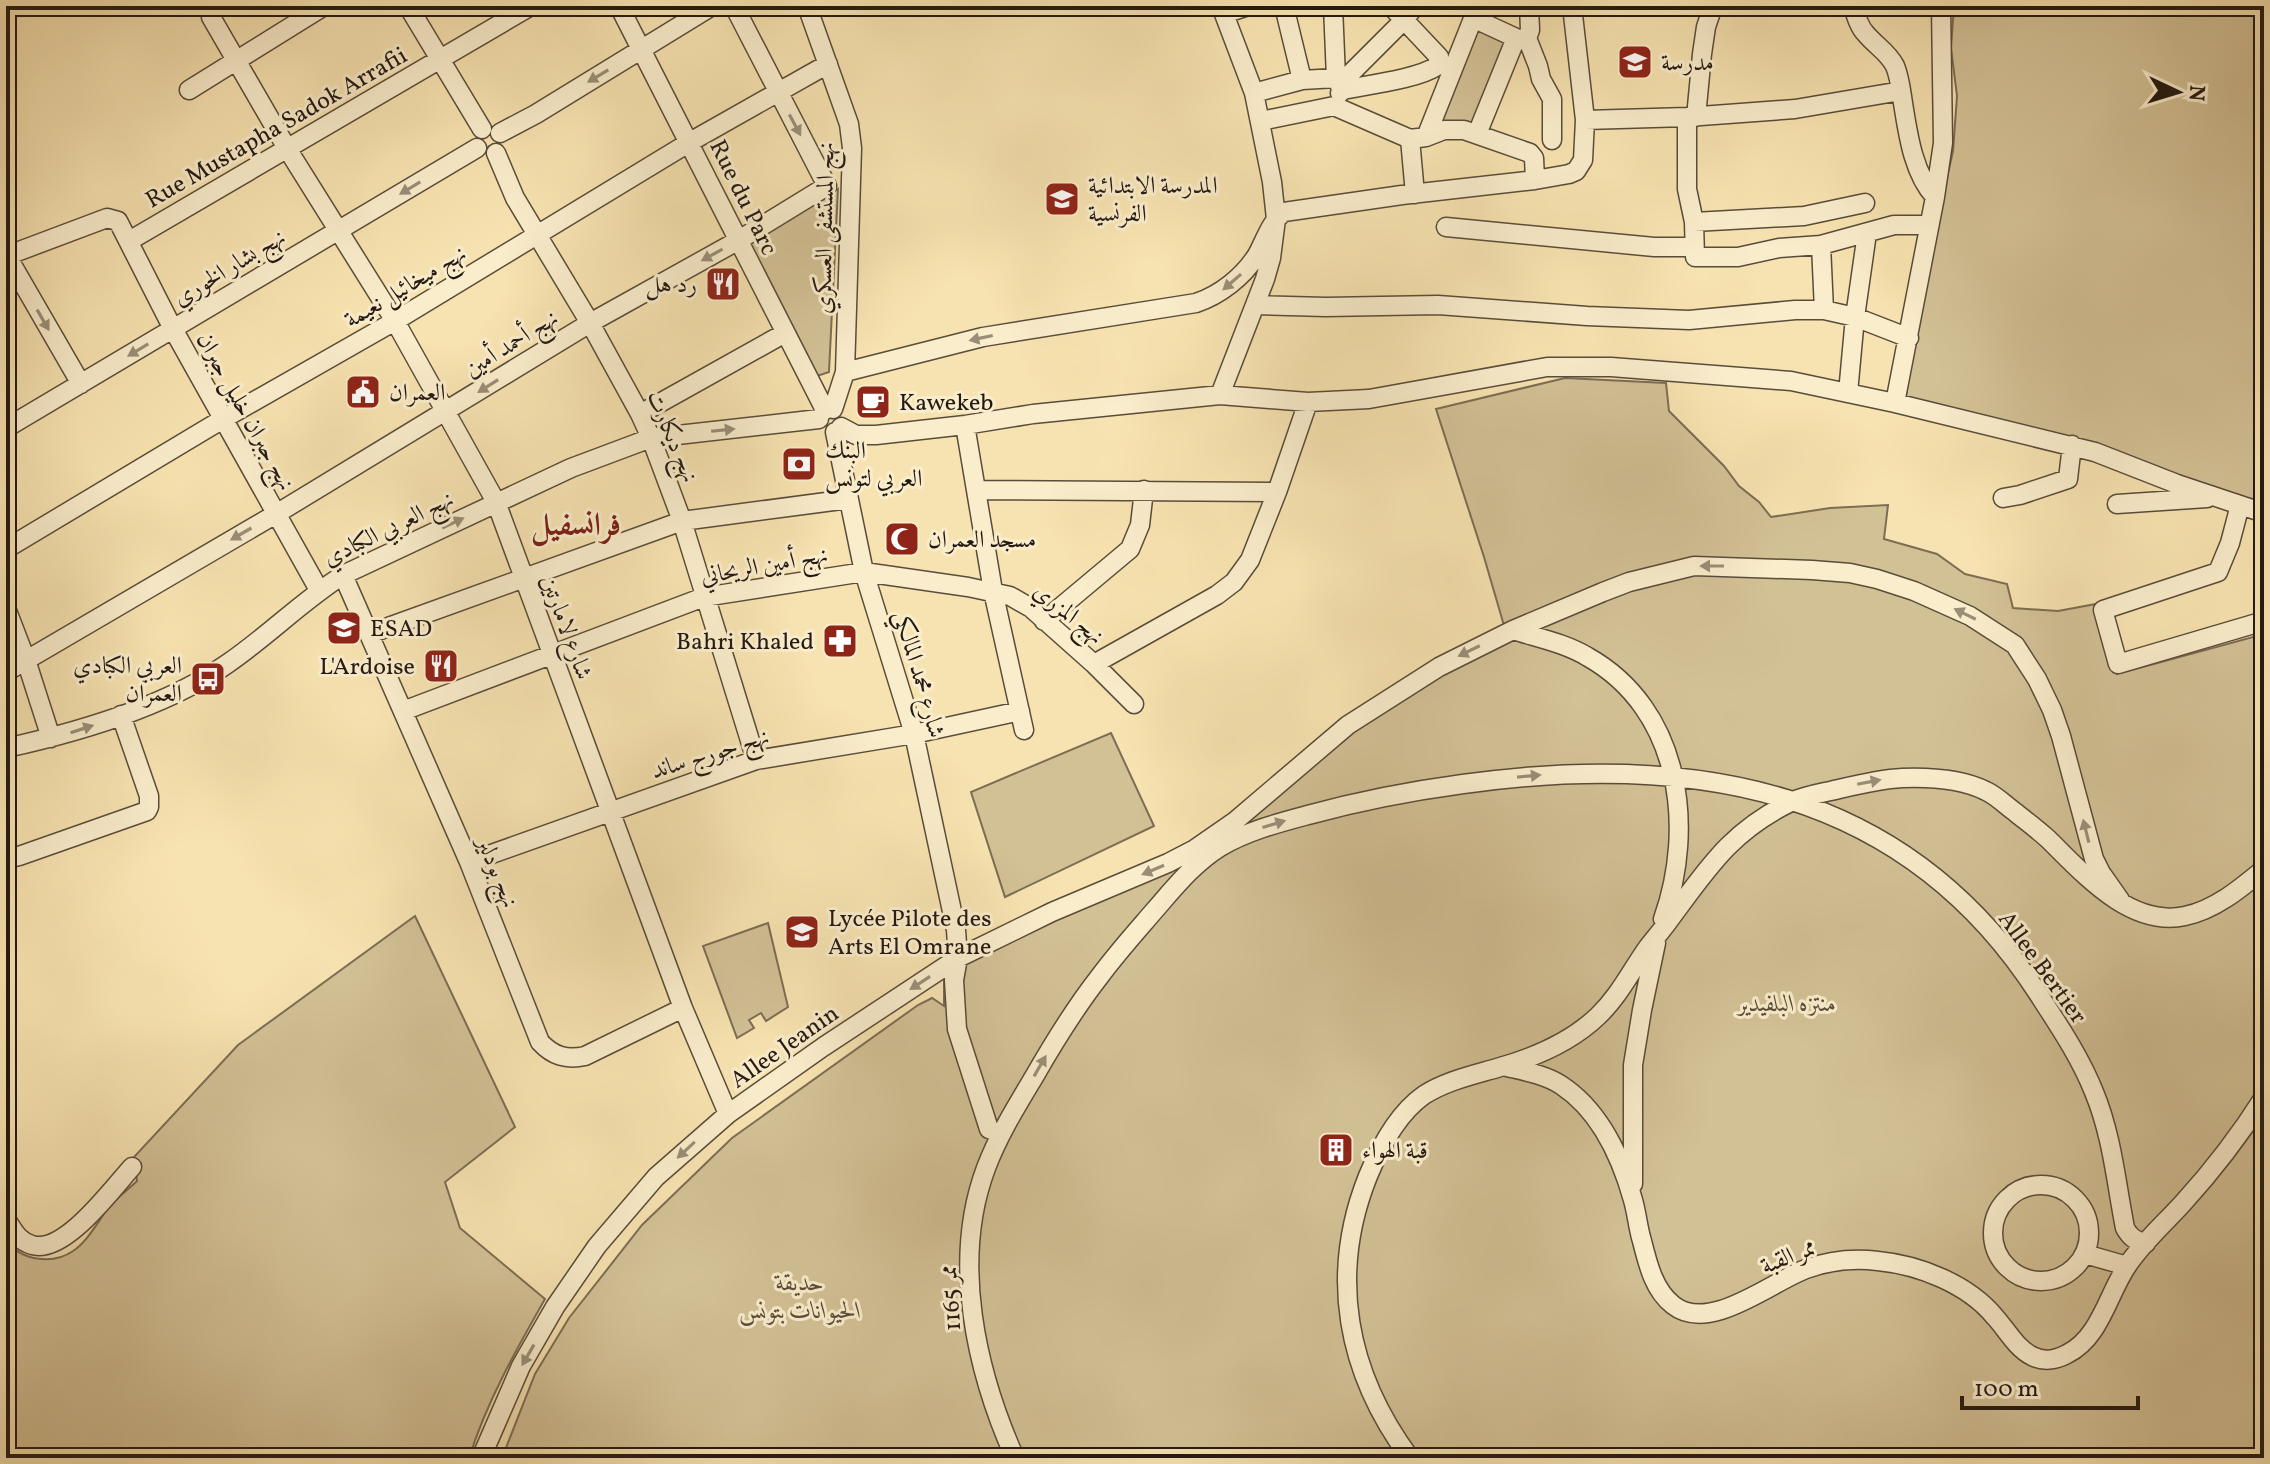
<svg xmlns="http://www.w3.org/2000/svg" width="2270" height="1464" font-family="Vollkorn,Amiri,serif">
	<rect width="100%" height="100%" fill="#f7e3b1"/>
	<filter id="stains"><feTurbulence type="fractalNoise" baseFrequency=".0025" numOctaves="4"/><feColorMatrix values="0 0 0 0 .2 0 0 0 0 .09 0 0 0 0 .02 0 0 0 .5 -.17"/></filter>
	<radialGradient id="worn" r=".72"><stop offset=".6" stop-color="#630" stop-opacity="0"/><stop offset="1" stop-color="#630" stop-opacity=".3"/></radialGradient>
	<!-- green -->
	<path fill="#d3c196" stroke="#7c6d54" stroke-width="2" d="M1954,6h310v502l-359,-107 24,-143 24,-107 4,-55 -6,-48z
		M1476,21l39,17 -37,92 -49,7z
		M838,189l-9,183 -12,4 -69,-132z
		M1565,378l101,5 3,28 55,55 15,20 20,16 12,15 59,-9 58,-3 -4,34 53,15 28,20 42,10 6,24 45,3 38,-7 21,70 147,-40v824h-1762l33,-84 34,-56 73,-93 90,-87 186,-133 14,-7 12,8v-29l64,-37 160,-71 204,-152 71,-42 73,-37 -11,-9 -21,-72 -48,-148z
		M1111,733l43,93 -149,71 -34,-105z
		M415,916l100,211 -70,55 15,46 85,71c-29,51 -58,102 -76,159h-463v-219c13,22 47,26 67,12 15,-10 25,-30 36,-44 8,-10 19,-17 28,-26l-3,-24 104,-112z
		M768,923l20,84 -22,14 -5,-8 -12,7 5,8 -17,10 -34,-92z"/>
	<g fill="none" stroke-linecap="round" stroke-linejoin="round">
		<defs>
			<path id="minor" d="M408,6l74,123
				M619,6l206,404
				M807,6l42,118 3,24 -7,224 -12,37
				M1284,6l18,74
				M1333,6l3,72 6,12 -2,3
				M1529,6l1,24 -3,8 11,28 3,13 11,20v41
				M1853,6c3,10 6,21 13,28 10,12 22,18 29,32 5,12 6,25 8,37 5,31 10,70 32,94
				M1224,14l24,-8
				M211,17l77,133 107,171 101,181 187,506 45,106
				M1475,19l41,19 -39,96
				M1340,84l64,-64 11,-14
				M189,90l135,-84
				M1342,90c24,-5 76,-11 95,-24l2,-9 -48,-51
				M1254,93l48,-13 34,-2
				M1687,117v72l7,33 1,35h43l41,-9 42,-3 73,-20h34
				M1696,117l6,-63 4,-27 7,-21
				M1585,120l102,-3 108,-8 106,-18
				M1261,121l73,-15 76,33 16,-2 52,-131
				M500,133l36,-19 176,-108
				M1426,137l18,-7h20l66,23 4,5 1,22
				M1410,139l5,55
				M496,153l19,45 75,125 50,91 11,24 31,83 74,239
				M1694,222l110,-6 61,-13
				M1446,227l208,20h40
				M129,241l402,-235
				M1821,245l3,65
				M6,256l101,-38 11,3 55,108 146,261
				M7,256l74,128
				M1256,305l70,2 112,-2 149,11 102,4 106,-10h29l31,7 54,21
				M845,372l138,-35 213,-34c24,-8 47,-26 61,-48 8,-14 13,-33 27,-43l118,-17 133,-15 34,-6 7,-3 7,-11 2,-40 -13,-114
				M1848,393l7,-76 12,-84
				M1220,395l45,-116 6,-21 5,-39 -4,-37 -18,-89 -33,-87
				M1895,403l40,-206 8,-54 -2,-137
				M640,414l145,-81
				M965,425l28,166 31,139
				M841,427l15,8h20l89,-10 68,-11 187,-19 88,7 61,-3 178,-32h64l180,14 104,22 200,49 82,32 87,29
				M6,428l471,-280
				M835,432l29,140 50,162 42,196 2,28 -4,22 3,49 32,100 12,5
				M976,490l301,2
				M2003,498l17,-3 48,-16 4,-34
				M2117,504l90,-6
				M2240,505l-10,38 -12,29 -115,38 15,54 146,-43
				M6,549l217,-130 172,-98 295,-179 138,-78
				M343,575l126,287 71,180c13,14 26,18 45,14l98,-48
				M6,608l20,52 25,78
				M1044,621l86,-72 10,-24 4,-35
				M1513,630c25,8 52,13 75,27 92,52 108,169 75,262
				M369,634l313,-113 167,-22
				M1094,664l123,-69 17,-13 16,-22 27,-68 31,-90
				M6,672l270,-158 314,-191 149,-83 88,-54 -93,-180
				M403,711l301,-114 160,-25 104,15 42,9 21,12 63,56 40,40
				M6,748c73,-16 159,-41 221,-84 41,-28 75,-63 116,-89l228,-107 80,-30 168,-19
				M6,859l13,-3 128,-45 2,-4v-11l-28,-81
				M469,862l287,-102 158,-26 106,-23
				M1503,1066c20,5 41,8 58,19 38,25 60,72 72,115 4,14 5,28 9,41 6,24 12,49 31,64 36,29 98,-23 133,-36 22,-8 48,-11 72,-8 41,4 90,23 117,56 12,13 21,31 37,39 11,6 24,4 35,-2 33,-16 41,-60 60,-88 15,-23 38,-43 56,-63 30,-33 57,-68 81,-106
				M1633,1184v-119l9,-55 14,-67
				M1993 1233a48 48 0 1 1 96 0a48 48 0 1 1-96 0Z
				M6,1219c7,11 12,22 26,26 32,10 80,-56 100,-78
				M2085,1254l42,12
				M481,1458l40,-92 34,-59 42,-61 59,-69 72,-63 95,-67 135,-89 94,-46 116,-49 27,-14 39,-27 114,-97 91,-58 74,-37 90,-38 26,-10 65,-16 118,4 38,3 27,6 37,12 56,25 45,29 22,34 15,31 9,26 33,123 7,14 19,27
				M1015,1458c-39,-87 -64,-197 -29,-290 12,-32 30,-61 48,-91 20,-35 41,-69 66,-101 17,-23 35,-43 54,-65 20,-23 40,-48 66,-64 27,-16 58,-24 88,-32 51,-14 103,-24 155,-31 229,-32 442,2 576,211 20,31 41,62 55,97 18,43 22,90 31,136 5,9 10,13 21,15
				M1410,1458c-63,-85 -82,-182 -42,-282 12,-29 29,-62 56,-81 22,-14 49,-20 73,-27 36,-10 73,-25 101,-52 21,-20 33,-45 50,-69 7,-9 15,-18 22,-28 38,-51 61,-88 121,-117 15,-7 32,-9 48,-13 21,-5 42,-10 63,-11 27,-1 60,1 84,13 11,5 19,14 29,21 11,9 22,17 33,27 35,34 82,89 137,77 30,-6 56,-28 79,-47"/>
		</defs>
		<!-- minor casing -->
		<use href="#minor" stroke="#594c3a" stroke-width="21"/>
		<!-- minor -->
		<use href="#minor" stroke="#faedcc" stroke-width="18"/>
	</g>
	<!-- one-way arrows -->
	<defs><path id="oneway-solid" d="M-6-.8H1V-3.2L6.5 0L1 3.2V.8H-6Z" transform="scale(2)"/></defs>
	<g fill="#9a8e78">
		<use href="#oneway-solid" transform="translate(598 76) rotate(149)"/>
		<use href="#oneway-solid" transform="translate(795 125) rotate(62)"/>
		<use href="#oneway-solid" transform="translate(410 188) rotate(149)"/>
		<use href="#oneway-solid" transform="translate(712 255) rotate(151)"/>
		<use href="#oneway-solid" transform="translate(1232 282) rotate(139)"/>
		<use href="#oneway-solid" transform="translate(43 320) rotate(60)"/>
		<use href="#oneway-solid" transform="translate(981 338) rotate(168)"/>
		<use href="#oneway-solid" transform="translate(138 350) rotate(149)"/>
		<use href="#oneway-solid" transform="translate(488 386) rotate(148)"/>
		<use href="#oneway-solid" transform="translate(723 430) rotate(-6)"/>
		<use href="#oneway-solid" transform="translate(453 523) rotate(-25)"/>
		<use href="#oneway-solid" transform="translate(241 534) rotate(150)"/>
		<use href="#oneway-solid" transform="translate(1712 566) rotate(-180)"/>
		<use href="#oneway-solid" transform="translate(1965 614) rotate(-154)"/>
		<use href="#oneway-solid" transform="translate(1469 651) rotate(154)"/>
		<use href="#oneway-solid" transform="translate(82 729) rotate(-18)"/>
		<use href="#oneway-solid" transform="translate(1529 776) rotate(-5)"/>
		<use href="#oneway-solid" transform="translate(1869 782) rotate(-11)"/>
		<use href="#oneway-solid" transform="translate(1274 824) rotate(-17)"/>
		<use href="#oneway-solid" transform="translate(2086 831) rotate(-104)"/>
		<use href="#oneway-solid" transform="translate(1153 870) rotate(157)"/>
		<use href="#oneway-solid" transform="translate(920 983) rotate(147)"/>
		<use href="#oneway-solid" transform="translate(1040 1066) rotate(-60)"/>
		<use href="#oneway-solid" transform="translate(686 1150) rotate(137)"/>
		<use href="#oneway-solid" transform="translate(528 1355) rotate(120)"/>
	</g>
	<!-- icons -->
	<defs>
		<symbol id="school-square" viewBox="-11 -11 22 22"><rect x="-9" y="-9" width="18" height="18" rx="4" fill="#8f2418" stroke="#faedcc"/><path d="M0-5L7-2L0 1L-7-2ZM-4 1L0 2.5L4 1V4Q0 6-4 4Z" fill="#fff"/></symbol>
		<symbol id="restaurant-square" viewBox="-11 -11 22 22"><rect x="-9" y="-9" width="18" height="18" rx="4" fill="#8f2418" stroke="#faedcc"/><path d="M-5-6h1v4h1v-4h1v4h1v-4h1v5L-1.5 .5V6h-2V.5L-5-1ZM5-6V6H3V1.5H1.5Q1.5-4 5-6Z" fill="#fff"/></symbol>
		<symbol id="civic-square" viewBox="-11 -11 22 22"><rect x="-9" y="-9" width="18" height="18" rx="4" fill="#8f2418" stroke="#faedcc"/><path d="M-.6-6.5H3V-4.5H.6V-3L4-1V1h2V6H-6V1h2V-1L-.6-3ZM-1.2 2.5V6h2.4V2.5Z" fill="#fff"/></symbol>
		<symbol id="cafe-square" viewBox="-11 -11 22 22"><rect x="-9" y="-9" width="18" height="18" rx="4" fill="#8f2418" stroke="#faedcc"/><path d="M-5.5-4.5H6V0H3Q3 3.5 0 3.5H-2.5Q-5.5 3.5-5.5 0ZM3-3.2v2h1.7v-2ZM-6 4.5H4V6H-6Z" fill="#fff"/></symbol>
		<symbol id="bank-square" viewBox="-11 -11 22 22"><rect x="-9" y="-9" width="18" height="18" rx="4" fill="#8f2418" stroke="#faedcc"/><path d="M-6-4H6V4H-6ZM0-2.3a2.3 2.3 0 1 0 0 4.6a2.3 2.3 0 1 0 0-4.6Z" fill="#fff"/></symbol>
		<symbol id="mosque-square" viewBox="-11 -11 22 22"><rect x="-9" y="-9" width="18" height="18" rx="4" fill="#8f2418" stroke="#faedcc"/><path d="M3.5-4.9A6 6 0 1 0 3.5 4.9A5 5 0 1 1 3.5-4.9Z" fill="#fff"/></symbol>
		<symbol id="pharmacy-square" viewBox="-11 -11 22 22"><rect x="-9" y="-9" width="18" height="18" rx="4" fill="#8f2418" stroke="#faedcc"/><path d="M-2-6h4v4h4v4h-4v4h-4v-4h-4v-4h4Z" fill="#fff"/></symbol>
		<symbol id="bus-square" viewBox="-11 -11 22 22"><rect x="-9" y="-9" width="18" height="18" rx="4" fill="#8f2418" stroke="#faedcc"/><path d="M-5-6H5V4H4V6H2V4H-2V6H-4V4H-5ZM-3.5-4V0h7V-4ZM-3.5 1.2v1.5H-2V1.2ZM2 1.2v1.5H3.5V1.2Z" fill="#fff"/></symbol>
		<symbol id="building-square" viewBox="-11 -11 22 22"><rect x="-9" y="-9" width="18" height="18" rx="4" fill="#8f2418" stroke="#faedcc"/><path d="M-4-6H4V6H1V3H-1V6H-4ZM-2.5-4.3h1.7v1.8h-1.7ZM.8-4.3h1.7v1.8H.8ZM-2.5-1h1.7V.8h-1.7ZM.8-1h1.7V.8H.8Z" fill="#fff"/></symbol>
	</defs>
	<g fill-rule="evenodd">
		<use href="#school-square" x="1615" y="42" width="40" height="40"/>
		<use href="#school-square" x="1042" y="179" width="40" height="40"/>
		<use href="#restaurant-square" x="703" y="264" width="40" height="40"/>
		<use href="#civic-square" x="343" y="372" width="40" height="40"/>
		<use href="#cafe-square" x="853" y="382" width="40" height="40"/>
		<use href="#bank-square" x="779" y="444" width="40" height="40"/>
		<use href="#mosque-square" x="882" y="519" width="40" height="40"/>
		<use href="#school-square" x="324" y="608" width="40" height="40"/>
		<use href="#pharmacy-square" x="820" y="621" width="40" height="40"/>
		<use href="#restaurant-square" x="421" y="646" width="40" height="40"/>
		<use href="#bus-square" x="188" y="659" width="40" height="40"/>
		<use href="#school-square" x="782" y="912" width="40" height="40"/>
		<use href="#building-square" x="1316" y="1130" width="40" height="40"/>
	</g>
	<g text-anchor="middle" stroke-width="6" stroke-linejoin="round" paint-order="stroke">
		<!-- poi labels -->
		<g font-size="24" fill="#241912" stroke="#faedcc" text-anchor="start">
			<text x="1661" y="70">مدرسة</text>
			<text x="1088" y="193">المدرسة الابتدائية<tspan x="1088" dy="28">الفرنسية</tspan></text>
			<text x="697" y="292" text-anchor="end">رد هل</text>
			<text x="389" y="400">العمران</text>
			<text x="899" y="410">Kawekeb</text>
			<text x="825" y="458">البنك<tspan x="825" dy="28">العربي لتونس</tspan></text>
			<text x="928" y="547">مسجد العمران</text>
			<text x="370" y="636">ESAD</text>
			<text x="814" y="649" text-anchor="end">Bahri Khaled</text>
			<text x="182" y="673" text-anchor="end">العربي الكبادي<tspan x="182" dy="28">العمران</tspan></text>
			<text x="415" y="674" text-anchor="end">L'Ardoise</text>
			<text x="828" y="926">Lycée Pilote des<tspan x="828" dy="28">Arts El Omrane</tspan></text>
			<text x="1362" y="1158">قبة الهواء</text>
		</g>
		<!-- street labels -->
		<g font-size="24" fill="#241912" stroke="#faedcc">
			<text transform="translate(276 127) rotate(-30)" y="8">Rue Mustapha Sadok Arrafii</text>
			<text transform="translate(744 197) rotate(64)" y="8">Rue du Parc</text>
			<text transform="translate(824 228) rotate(-89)" y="8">نهج المستشفى العسكري</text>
			<text transform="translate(229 267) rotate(-31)" y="8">نهج بشار الخوري</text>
			<text transform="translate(405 286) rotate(-31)" y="8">نهج ميخائيل نعيمة</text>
			<text transform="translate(511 343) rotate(-32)" y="8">نهج أحمد أمين</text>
			<text transform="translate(246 411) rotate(61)" y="8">نهج جبران خليل جبران</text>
			<text transform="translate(673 436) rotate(67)" y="8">نهج ديكارت</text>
			<text transform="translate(388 528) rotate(-26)" y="8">نهج العربي الكبادي</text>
			<text transform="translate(764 565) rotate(-10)" y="8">نهج أمين الريحاني</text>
			<text transform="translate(1069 613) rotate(39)" y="8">نهج المزري</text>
			<text transform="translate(567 627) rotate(70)" y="8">شارع لامارتين</text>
			<text transform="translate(920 674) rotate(74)" y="8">شارع محمد المالكي</text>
			<text transform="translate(710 753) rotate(-17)" y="8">نهج جورج ساند</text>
			<text transform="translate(498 872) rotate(68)" y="8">نهج بودلير</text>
			<text transform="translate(2043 967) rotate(54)" y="8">Allee Bertier</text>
			<text transform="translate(784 1046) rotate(-35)" y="8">Allee Jeanin</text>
			<text transform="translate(1788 1256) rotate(-22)" y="8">ممر القبة</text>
			<text transform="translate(950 1298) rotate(-94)" y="8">ممر 1165</text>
		</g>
		<!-- park labels -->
		<g font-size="24" font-style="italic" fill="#594b3a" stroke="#faedcc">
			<text x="1787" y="1011">منتزه البلفيدير</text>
			<text x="800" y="1290">حديقة<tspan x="800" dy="28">الحيوانات بتونس</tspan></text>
		</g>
		<!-- district labels -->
		<g font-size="32" font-weight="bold" fill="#7a1f14" stroke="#faedcc">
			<text x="576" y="535">فرانسفيل</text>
		</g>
	</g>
	<!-- margin -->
	<rect width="2270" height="1464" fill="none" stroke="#f7e3b1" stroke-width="32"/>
	<rect x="8" y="8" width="2254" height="1448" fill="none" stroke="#241912" stroke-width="4"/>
	<rect x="16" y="16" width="2238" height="1432" fill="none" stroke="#241912" stroke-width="2"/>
	<!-- north arrow -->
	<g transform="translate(2178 92) rotate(94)" stroke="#faedcc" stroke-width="6" paint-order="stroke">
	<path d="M0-6L14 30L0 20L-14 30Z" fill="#241912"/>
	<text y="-12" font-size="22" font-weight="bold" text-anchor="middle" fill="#241912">N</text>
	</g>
	<!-- scale -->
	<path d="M1962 1396v12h176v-12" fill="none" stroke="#241912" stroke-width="4"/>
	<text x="1974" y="1396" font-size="24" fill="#241912" stroke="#faedcc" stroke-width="6" paint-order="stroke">100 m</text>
	<rect width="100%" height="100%" filter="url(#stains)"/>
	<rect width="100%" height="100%" fill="url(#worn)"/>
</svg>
